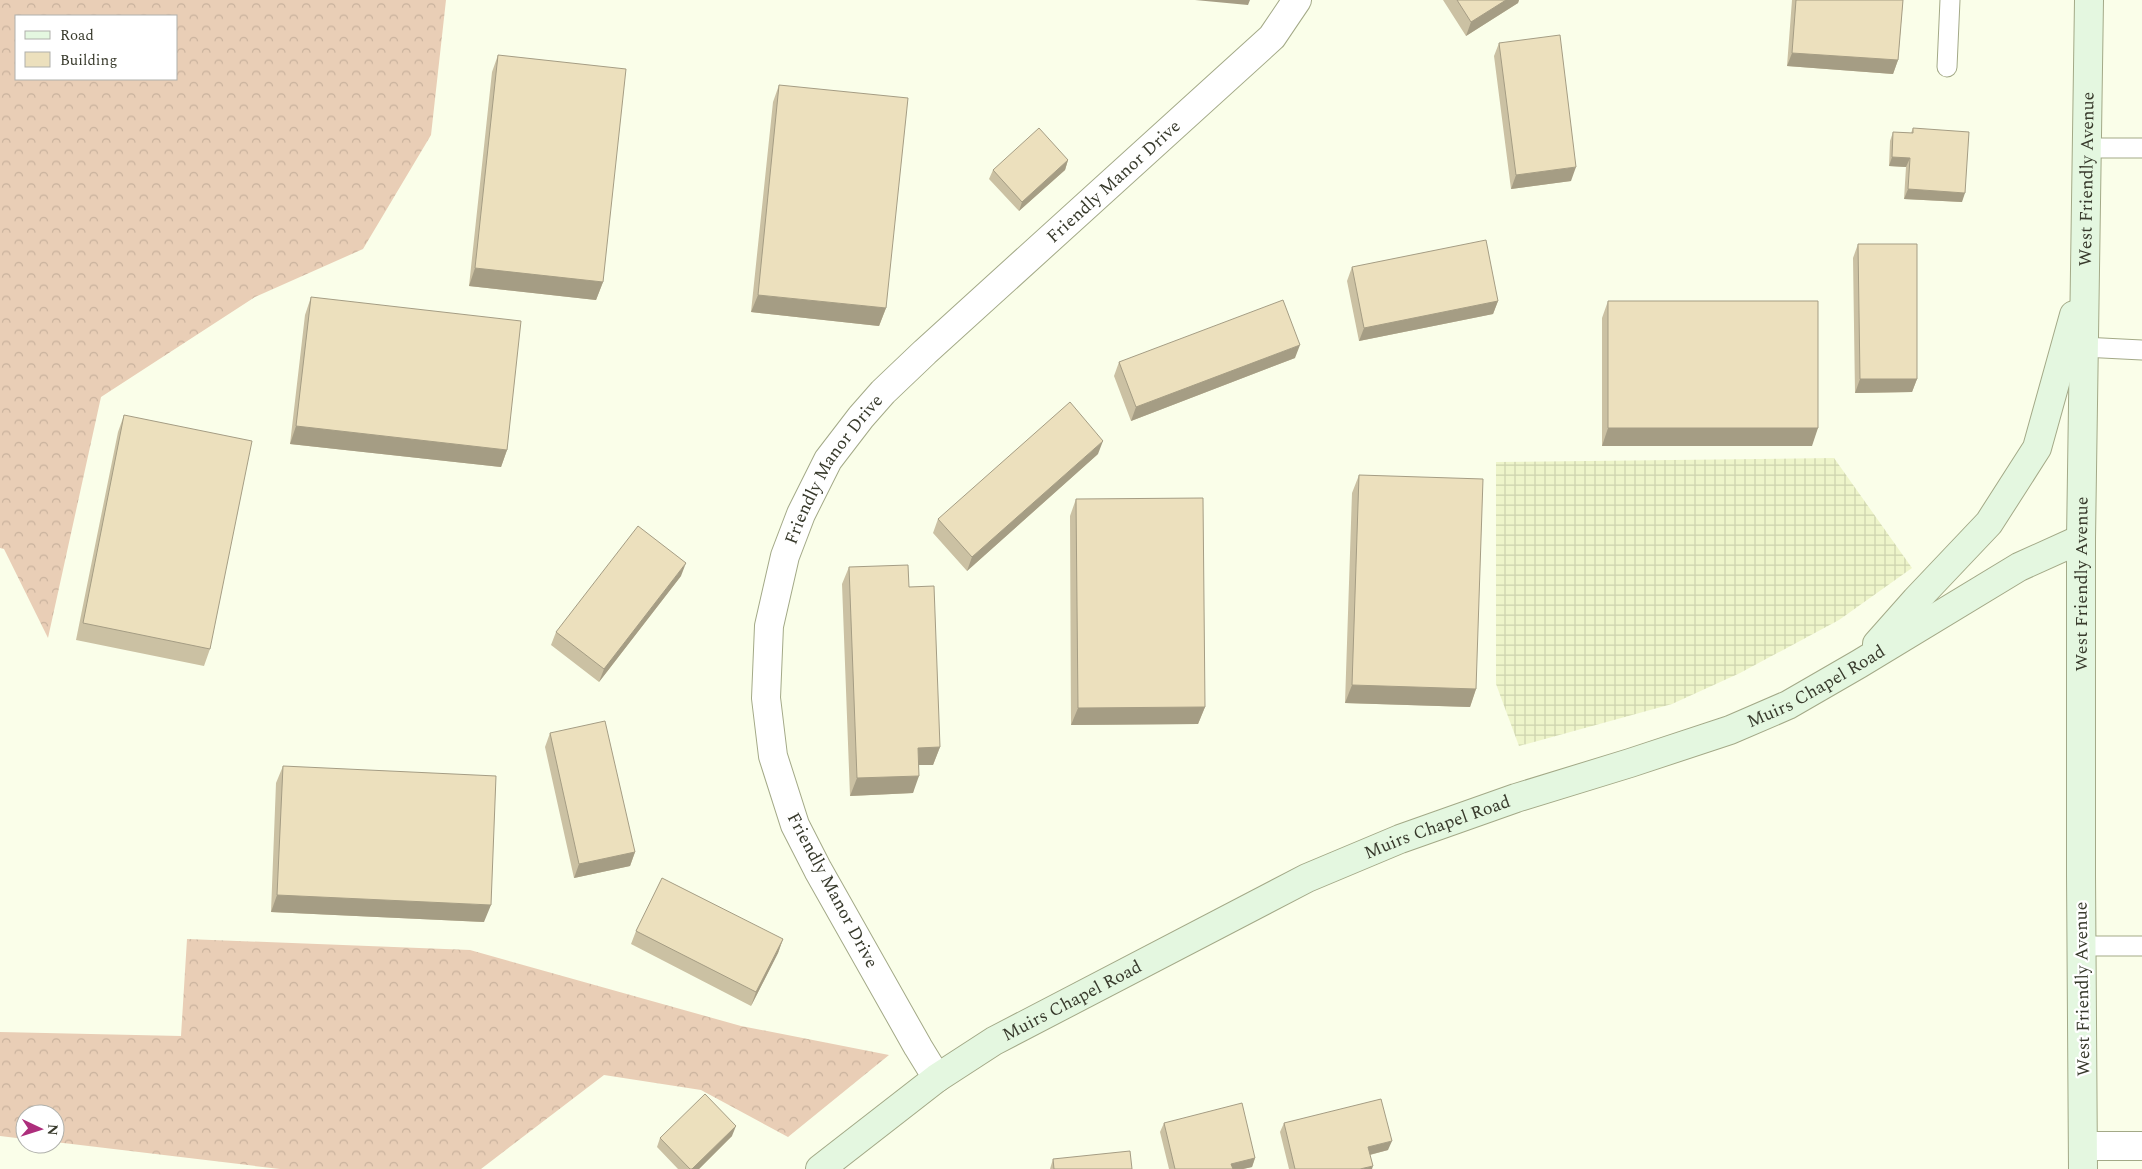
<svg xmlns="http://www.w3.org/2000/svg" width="2142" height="1169" font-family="Spectral,serif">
	<defs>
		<pattern id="industrial-grid" width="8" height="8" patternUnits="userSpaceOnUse" patternTransform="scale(1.25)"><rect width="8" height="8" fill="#eef5ca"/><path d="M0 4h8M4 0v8" fill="none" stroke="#cdd3ae"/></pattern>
		<pattern id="forest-crowns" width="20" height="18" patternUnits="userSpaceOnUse" patternTransform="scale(1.25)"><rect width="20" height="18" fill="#e9ceb6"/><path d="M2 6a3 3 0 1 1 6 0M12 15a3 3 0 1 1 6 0" fill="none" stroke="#c9b29d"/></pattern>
	</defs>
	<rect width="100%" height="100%" fill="#fafee9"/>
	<!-- industrial -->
	<path fill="url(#industrial-grid)" d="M1834,458l78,110 -73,52 -99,53 -68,31 -153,42 -23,-62v-222z"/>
	<!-- forest -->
	<path fill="url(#forest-crowns)" fill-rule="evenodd" d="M0,0h446l-15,135 -68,114 -108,48 -154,100 -53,241 -44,-89 -4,-1zM16,16h160v63h-160z
		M187,939l283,11 271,76 148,29 -101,82 -87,-47 -97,-15 -123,94h-201l-225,-27v-28h-30v25l-25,-3v-104l181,4z"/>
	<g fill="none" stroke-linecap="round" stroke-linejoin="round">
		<defs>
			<path id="service" d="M1947,67l3,-67
				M2087,148h55
				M2083,347l59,3
				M2081,946h61"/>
			<g id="minor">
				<path id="s1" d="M937,1078l-19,-31 -100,-177 -23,-45 -22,-69 -7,-58 3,-72 16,-70 16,-42 27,-54 33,-43 22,-25 42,-40 347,-315 25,-37"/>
				<path d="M2083,1146h59"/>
			</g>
			<g id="secondary">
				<path d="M1877,644l39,-44 73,-77 48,-75 37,-133"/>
				<path id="s2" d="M820,1169l117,-91 57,-37 313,-163 93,-39 116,-41 114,-35 100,-33 58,-25 71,-41 160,-97 62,-28"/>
				<path id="s3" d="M2083,1169l-2,-294v-336l8,-539"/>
			</g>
		</defs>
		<!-- service casing -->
		<use href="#service" stroke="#a3a987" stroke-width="21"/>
		<!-- minor casing -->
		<use href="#minor" stroke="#a3a987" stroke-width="30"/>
		<!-- secondary casing -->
		<use href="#secondary" stroke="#a3a987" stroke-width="30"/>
		<!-- service -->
		<use href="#service" stroke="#fff" stroke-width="19"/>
		<!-- minor -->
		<use href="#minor" stroke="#fff" stroke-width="28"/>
		<!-- secondary -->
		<use href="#secondary" stroke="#e4f7e0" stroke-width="28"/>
	</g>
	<!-- wall -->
	<path fill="#cbc1a3" d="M1443,0h76l-1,3 -52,33z
		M1792,0h111l-5,60 -5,14 -106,-8z
		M1499,43l72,138 -60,8 -17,-133z
		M498,55l105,227 -7,18 -127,-14 23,-214z
		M779,85l107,223 -7,18 -128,-14 22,-210z
		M1913,128l49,74 -58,-3 2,-32 -17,-1 1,-25 3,-9 18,1z
		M1068,160l-3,10 -46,41 -30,-32 4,-9z
		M1858,244l59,135 -5,13 -57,1 -2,-135z
		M1352,267l146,34 -5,13 -134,27 -12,-60z
		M311,297l196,153 -6,17 -211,-23 15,-129z
		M1608,301l204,145h-210v-128z
		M1295,358l-164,63 -17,-45 5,-14z
		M124,415l86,234 -6,17 -128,-26 42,-208z
		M1098,454l-131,117 -34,-38 5,-14z
		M1359,475l117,214 -6,18 -125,-4 7,-210z
		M1076,499l129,208 -7,17 -127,1 -1,-209z
		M849,567l60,20 31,160 -7,18h-14l-6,28 -63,3 -8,-212z
		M681,576l-82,106 -48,-37 5,-13z
		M550,733l85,119 -5,14 -56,12 -29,-131z
		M283,766l201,156 -213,-10 5,-129z
		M636,931l147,8 -5,14 -27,53 -120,-62z
		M1164,1123l91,35 -3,9 -9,2h-74l-9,-37z
		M1284,1123l104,27 -18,5 2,14h-83l-9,-37z
		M732,1136l-33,33h-21l-21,-22 3,-9z
		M1053,1159l79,10h-82z"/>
	<!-- shaded-wall -->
	<path fill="#a59d84" d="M1195,0h55l-2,5z
		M1506,0h13l-1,3 -52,33 5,-14z
		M1792,53l106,7 -5,14 -106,-8z
		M1892,157l18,1 -4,9 -17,-1z
		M1068,160l-3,10 -46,41 3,-9z
		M1576,167l-5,14 -60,8 5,-14z
		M1908,189l57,4 -3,9 -58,-3z
		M475,268l128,14 -7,18 -127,-14z
		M758,295l128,13 -7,18 -128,-14z
		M1498,301l-5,13 -134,27 5,-13z
		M1300,345l-5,13 -164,63 5,-14z
		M1860,379h57l-5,13 -57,1z
		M296,426l211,24 -6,17 -211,-23z
		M1608,428h210l-6,18h-210z
		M1103,441l-5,13 -131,117 5,-14z
		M686,563l-5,13 -82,106 5,-13z
		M1352,685l124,4 -6,18 -125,-4z
		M1205,707l-7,17 -127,1 7,-17z
		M940,747l-7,18h-21l6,-17z
		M919,776l-6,17 -63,3 7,-18z
		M635,852l-5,14 -56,12 5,-14z
		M277,895l214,10 -7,17 -213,-10z
		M783,939l-5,14 -27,53 5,-14z
		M736,1126l-4,10 -33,33h-7z
		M1392,1141l-4,9 -23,6 3,-9z
		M1255,1158l-3,9 -9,2h-14l2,-5z
		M1373,1166l-1,3h-12z"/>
	<!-- building -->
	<path fill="#ece0bd" stroke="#a59d84" d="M1457,0h49l-35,22z
		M1796,0h107l-5,60 -106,-7z
		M1560,35l16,132 -60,8 -17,-132z
		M498,55l128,14 -23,213 -128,-14z
		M779,85l129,13 -22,210 -128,-13z
		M1039,128l29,32 -46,42 -29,-32z
		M1913,128l56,4 -4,61 -57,-4 2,-31 -18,-1 1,-25 20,1z
		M1486,240l12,61 -134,27 -12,-61z
		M1858,244h59v135h-57z
		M311,297l210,24 -14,129 -211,-24z
		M1283,300l17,45 -164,62 -17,-45z
		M1608,301h210v127h-210z
		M1070,402l33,39 -131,116 -34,-38z
		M124,415l128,26 -42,208 -127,-26z
		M1359,475l124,4 -7,210 -124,-4z
		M1203,498l2,209 -127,1 -2,-209z
		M638,526l48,37 -82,106 -48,-37z
		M908,565l1,22 25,-1 6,161 -22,1 1,28 -62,2 -8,-211z
		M605,721l30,131 -56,12 -29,-131z
		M283,766l213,10 -5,129 -214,-10z
		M662,878l121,61 -27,53 -120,-61z
		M705,1094l31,32 -44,43h-2l-30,-31z
		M1381,1099l11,42 -24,6 5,19 -13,3h-65l-11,-46z
		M1242,1103l13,55 -24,6 2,5h-58l-11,-46z
		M1130,1151l2,18h-78l-1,-10z"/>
	<g text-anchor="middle" stroke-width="4.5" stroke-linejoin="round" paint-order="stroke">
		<!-- street labels -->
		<g font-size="18" fill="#383a2c" stroke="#fff">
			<text dy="6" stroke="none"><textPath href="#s3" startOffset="990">West Friendly Avenue</textPath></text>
			<text dy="6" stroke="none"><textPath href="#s1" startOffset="1070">Friendly Manor Drive</textPath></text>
			<text dy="6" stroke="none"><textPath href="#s1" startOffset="665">Friendly Manor Drive</textPath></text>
			<text dy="6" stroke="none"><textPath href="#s3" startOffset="585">West Friendly Avenue</textPath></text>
			<text dy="6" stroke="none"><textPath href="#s2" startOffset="1114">Muirs Chapel Road</textPath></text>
			<text dy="6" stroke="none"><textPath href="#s2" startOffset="709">Muirs Chapel Road</textPath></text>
			<text transform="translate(833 890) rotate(62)" y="6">Friendly Manor Drive</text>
			<text transform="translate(2082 989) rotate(-91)" y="6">West Friendly Avenue</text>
			<text dy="6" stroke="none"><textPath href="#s2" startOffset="304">Muirs Chapel Road</textPath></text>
		</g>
	</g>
	<!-- legend -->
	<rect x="15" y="15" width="162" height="65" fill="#ffffff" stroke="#afb0ab"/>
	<rect x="25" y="31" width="25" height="8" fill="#e4f7e0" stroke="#afb0ab"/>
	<text x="60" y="40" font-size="15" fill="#383a2c">Road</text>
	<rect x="25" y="52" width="25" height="15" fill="#ece0bd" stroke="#afb0ab"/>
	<text x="60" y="65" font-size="15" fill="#383a2c">Building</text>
	<!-- north arrow -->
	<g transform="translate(40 1129) rotate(94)"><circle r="24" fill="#ffffff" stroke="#afb0ab"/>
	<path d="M0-4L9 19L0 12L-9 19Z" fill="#ad2e7c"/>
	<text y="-8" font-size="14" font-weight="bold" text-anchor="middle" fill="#383a2c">N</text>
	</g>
</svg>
